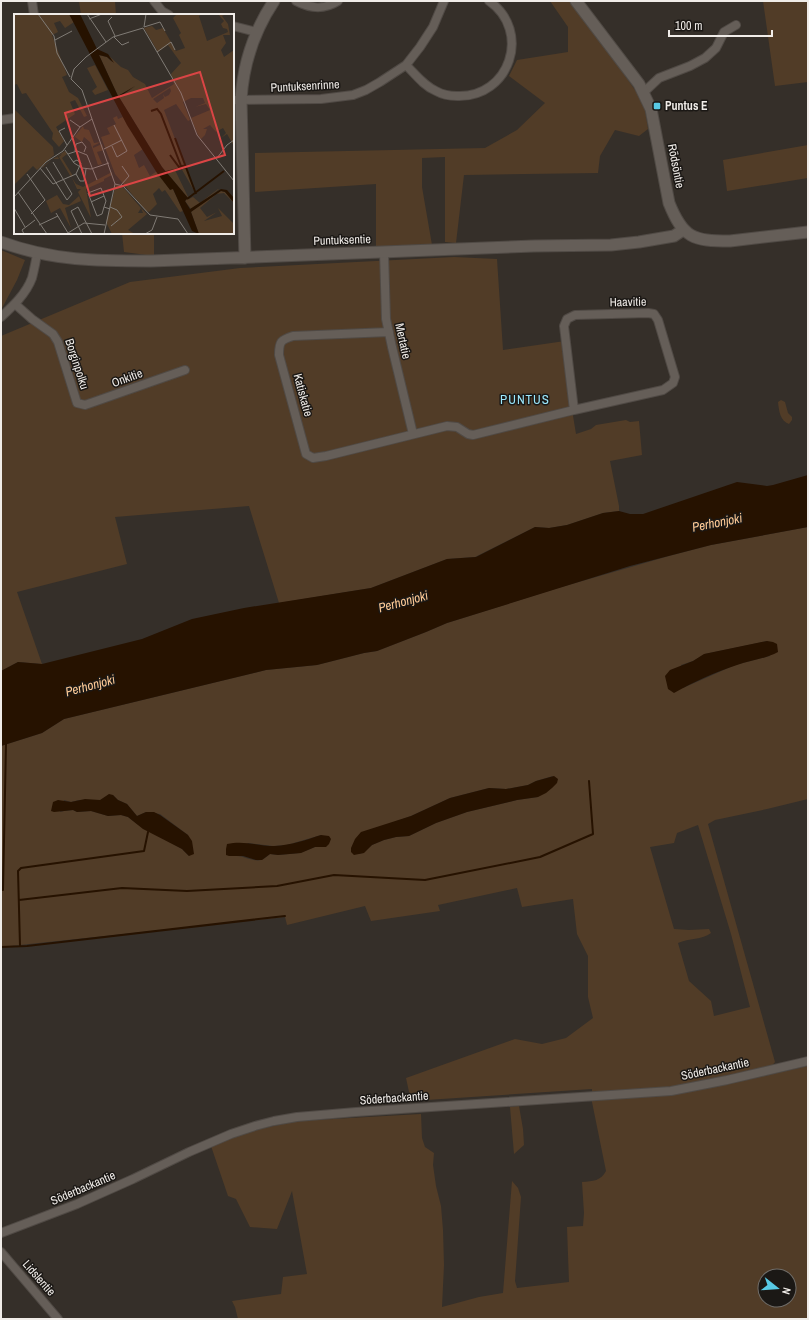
<svg xmlns="http://www.w3.org/2000/svg" width="809" height="1320" font-family="'Archivo Narrow',sans-serif">
	<rect width="100%" height="100%" fill="#352f29"/>
	<!-- green -->
	<path fill="#513c27" fill-rule="evenodd" d="M79,1h36l1,14h-35z
		M550,1h21l13,16 60,86 4,26 -9,7 -24,-6 -15,26 -2,17 -134,2 -8,68 -11,-1v-85l-23,1v29l10,58 -56,2v-63l-121,8v-39l230,-5 32,-18 28,-27 -36,-27 8,-16 51,-8v-25z
		M763,1h45v81l-33,4z
		M808,145v33l-81,13 -4,-31z
		M122,233h32v23l-30,-4z
		M1,250l24,10 -8,20 -16,30z
		M454,257l43,2 6,91 62,-9 1,32 10,61 15,-5 5,-4 30,-5 4,2 9,-1 3,34 -32,6 9,45v5l-16,2 -36,12 -18,3 -14,-1 -60,30 -28,2 -76,29 -92,15 -30,-97 -134,11 12,47 -110,28 25,72 -24,-2 -17,9v-335l129,-54 110,-14z
		M781,400l4,2 3,11 4,4v3l-3,4c-9,-3 -10,-13 -11,-22z
		M808,527v272l-41,10 -52,11 -7,4 67,238 -11,14 44,-10v253h-570l-3,-12 -3,-6 49,-7 2,-17 24,-3 -15,-83 -15,38 -27,-2 -14,-28 -8,-3 -17,-50 40,-15 46,-10 124,-7 1,24 3,9 9,6 -1,12 3,21 5,20 2,24 1,35 -2,42 37,-10 24,-4 9,-112 6,7 3,9 -6,84 2,7 52,-6 -2,-55 16,-1 1,-13 -2,-31c11,-1 19,-1 24,-11l-14,-69v-13l-181,12 -5,-23 109,-39 27,5 24,-6 27,-20 -5,-21v-41l-11,-22 -4,-35 -51,8 -5,-19 -79,17 2,6 -69,10 -6,-15 -78,19 -2,-8 -284,30v-57h2l-2,-63v-81l41,-13 22,-14 202,-49 51,-5 47,-12 13,-2 49,-19 21,-9 111,-35 111,-32 42,-11zM767,641l3,15 -35,9 -52,23 -2,-23 12,-4 12,-7zM553,776l-15,21 -21,3 -50,12 -31,11 -27,13 -13,1 -12,3 -12,5 -9,8 -5,1 36,-32 17,-6 39,-18 39,-10 17,1 22,-4 8,-4zM113,795l5,5 9,4 10,12 9,-4 14,2 28,21 1,21 -7,-7 -45,-25 -9,-7 -7,-2 -13,1 -17,-5 -14,1 -4,-2 -9,1 -4,1 4,-12 7,2 8,-2 21,1zM698,825l33,109 19,73 -36,9 -3,-15 -22,-20 -11,-38c11,-5 24,-3 33,-10l-2,-4 -20,1 -15,-1 -24,-82 24,-4 3,-10zM321,835l5,12h-11l-15,6 -22,2 -8,-1c-3,2 -6,5 -9,6 -7,2 -17,-4 -24,-4l11,-13 25,3 14,-1zM765,1276h24v24h-24z
		M519,1106l4,23 1,16 -10,9 -4,-47z"/>
	<!-- water -->
	<path fill="#261200" d="M808,475v52l-97,18 -81,21 -183,57 -21,9 -49,19 -13,2 -47,12 -51,5 -202,49 -22,14 -41,13v-75l17,-9 24,2 100,-25 50,-20 52,-11 127,-20 76,-29 29,-2 59,-30 14,1 18,-3 36,-12 16,-2 11,3h13l94,-32 30,4 6,-1z
		M767,641l6,1 4,2 1,8c-13,7 -27,8 -41,13 -21,7 -44,17 -63,28l-6,-4 -3,-13 5,-6 23,-9 11,-7z
		M554,776l4,3 -1,4 -5,5 -6,5 -8,4 -21,3 -50,12 -31,11 -27,13 -13,1 -12,3 -12,5 -8,8 -10,2 -3,-3v-4l4,-9 6,-7 50,-16 39,-18 39,-10 17,1 22,-4 8,-4z
		M109,794l4,1 5,5 9,4 10,12 9,-4h8l6,3 28,20 4,6 2,13 -5,2 -7,-7 -39,-20 -15,-12 -7,-2 -13,1 -17,-5 -14,1 -4,-2 -9,1 -10,1 -3,-1 2,-9 5,-2 13,2 14,-3 15,1z
		M321,835l8,1 2,3 -2,5 -3,3h-11l-14,6 -23,2 -8,-1 -8,6h-6l-13,-4h-14l-3,-1v-6l1,-5c17,-4 31,2 48,2 16,-1 31,-6 46,-11z"/>
	<g fill="none" stroke-linecap="round" stroke-linejoin="round">
		<!-- stream -->
		<path stroke="#261200" stroke-width="2" d="M1,890h2l3,-146
			M19,900l103,-12 65,3 90,-5 57,-11 91,5 115,-23 53,-23 -4,-53
			M20,946l-2,-75 3,-3 123,-17 4,-19
			M1,947l26,-1 258,-30"/>
		<defs>
			<path id="street" d="M32,1l2,14
				M154,1l8,10 7,4
				M296,1c15,8 28,9 42,0
				M233,26l23,6
				M406,65c9,9 18,21 30,26 7,4 14,5 21,5 53,2 75,-65 32,-95
				M644,92l15,-14 31,-12 15,-8 11,-10 8,-16 12,-7
				M233,100l88,-1 32,-4 13,-5 14,-8 26,-17 14,-18 13,-20 11,-26
				M1,120l14,-2
				M384,252l2,67 6,28 21,87
				M15,304l17,15 21,15 5,8 19,61 8,2 100,-35
				M648,313l6,1 4,6 17,57 -2,6 -10,7 -89,20 -10,-84 3,-7 8,-4z
				M1,317c12,-11 25,-23 31,-39 2,-8 4,-17 5,-25
				M389,332l-96,4c-12,4 -14,5 -14,19l27,99 7,4 13,-2 121,-30 10,1 11,7 5,1 101,-25
				M1,1233l76,-29 56,-25 56,-27 42,-18 24,-8 19,-5 23,-4 59,-5 315,-21 56,-11 81,-19
				M1,1252l57,67"/>
			<path id="secondary" d="M576,1l63,83 12,25 18,94c14,35 24,38 61,38l78,-9
				M1,242c52,19 96,19 150,19l383,-15 77,-1 28,-3 35,-6 9,-6
				M245,258l-4,-158c2,-36 13,-69 33,-99"/>
		</defs>
		<!-- street casing -->
		<use href="#street" stroke="#504a45" stroke-width="10"/>
		<!-- secondary casing -->
		<use href="#secondary" stroke="#504a45" stroke-width="13"/>
		<!-- street -->
		<use href="#street" stroke="#655e58" stroke-width="8"/>
		<!-- secondary -->
		<use href="#secondary" stroke="#655e58" stroke-width="11"/>
	</g>
	<!-- markers -->
	<rect fill="#58c9e4" stroke="#1b1815" stroke-width="1.5" x="653" y="102" width="8" height="8" rx="2"/>
	<g text-anchor="middle" stroke-width="3" stroke-linejoin="round" paint-order="stroke">
		<!-- street labels -->
		<g font-size="12" fill="#f0ece8" stroke="#1b1815">
			<text transform="translate(305 86) rotate(-3)" y="4">Puntuksenrinne</text>
			<text transform="translate(676 166) rotate(79)" y="4">Rödsöntie</text>
			<text transform="translate(342 240) rotate(-2)" y="4">Puntuksentie</text>
			<text transform="translate(628 302) rotate(-1)" y="4">Haavitie</text>
			<text transform="translate(403 341) rotate(78)" y="4">Mertatie</text>
			<text transform="translate(77 364) rotate(72)" y="4">Borginpolku</text>
			<text transform="translate(127 378) rotate(-20)" y="4">Onkitie</text>
			<text transform="translate(303 395) rotate(75)" y="4">Katiskatie</text>
			<text transform="translate(715 1069) rotate(-12)" y="4">Söderbackantie</text>
			<text transform="translate(394 1098) rotate(-4)" y="4">Söderbackantie</text>
			<text transform="translate(83 1188) rotate(-23)" y="4">Söderbackantie</text>
			<text transform="translate(39 1278) rotate(49)" y="4">Lidslentie</text>
		</g>
		<!-- poi labels -->
		<g font-size="12" font-weight="bold" fill="#f0ece8" stroke="#1b1815" text-anchor="start">
			<text x="665" y="110">Puntus E</text>
		</g>
		<!-- neighbourhood labels -->
		<g font-size="13" letter-spacing="1" fill="#9ce8fc" stroke="#1b1815">
			<text x="525" y="404">PUNTUS</text>
		</g>
		<!-- water labels -->
		<g font-size="13" font-style="italic" fill="#feca96" stroke="#1b1815">
			<text transform="translate(717 522) rotate(-11)" y="5">Perhonjoki</text>
			<text transform="translate(403 601) rotate(-15)" y="5">Perhonjoki</text>
			<text transform="translate(90 685) rotate(-15)" y="5">Perhonjoki</text>
		</g>
	</g>
	<!-- overview -->
	<g transform="translate(14 14)">
		<rect width="220" height="220" fill="#352f29"/>
		<path d="M0,0h55l5,8 -9,6 -5,-7 -6,2 4,9 -6,3 15,40 -5,2 2,4 5,11 9,6 9,18 -3,1 -9,-17 -5,2 5,12 -19,13 8,14 -5,6 -7,-8 1,-6 -27,-40 -4,1 -5,-10 -3,1zM163,0h25l-3,2 8,25 21,-9 -1,-3 -4,-1 -2,-4 3,-3 -6,-7h8l-4,2 6,8 2,11h-7l3,8 -5,7 3,7 10,-7v96l-7,-12 -6,4 5,-5 -3,-5 -7,4 -6,-7 -7,4h4l-2,6 -4,4 -3,-4 -7,-17 19,-8 -4,-6 -11,3 10,-4 -2,-5h-12l-8,4 7,18 -2,1 -12,-17 -12,6 32,84 -15,-26 -6,2 14,29 4,-2 7,6 18,-14h1l-12,10 -16,10 -6,-8 3,-3 -26,-31 -43,-70 16,-10 -17,9 -19,-41 8,2 5,5 -4,-7 13,12 7,3 5,7 12,7 7,14 22,-14 -3,-10 10,-11 -13,-18 -10,7 -14,-24 8,-2 4,4 7,-2 13,23 9,-3 -6,-13 2,-2 -8,-15zM156,74l1,3 -2,4 -4,2 -2,-3 1,4 -7,5 -4,-4zM81,51l13,25 -13,5 -3,-4 5,-4 -10,-19zM0,95l39,38 1,8 -17,15 -4,-4 -19,19zM103,102l1,3 5,-2 20,32 -9,6 5,13 5,-3 6,11 7,-5 16,18 10,22 -3,1 -15,-22 -3,2 -3,-4 -6,6 4,10 -8,8 -3,-1 -31,-37 -14,-37 9,-3 -3,-6 9,-4 -3,-6zM69,112l1,3 5,1 5,13 7,-1 -8,4v2l9,-4 2,6 -7,2 5,12 -4,1 -8,-23 -6,-5 -2,5 -7,-5 -9,11zM51,137l2,3 -5,4 11,18 -2,1 -12,-20 3,-3 -7,4 3,-1 1,2h-6l-11,9 1,-2zM98,158v3l-8,4v2l-18,8 5,29 -13,-26 3,-3h-4l-5,-11 4,6 7,3zM102,171l6,1 19,22 -3,5h5l-2,-5 6,6 -19,16 7,4h-23l-6,-12zM207,177l4,1 9,11 -10,-10 -8,1 -3,3 -13,11 7,9 10,-5 -13,9 18,-5 -4,-8 16,16v10h-35l-8,-22 4,-4 4,-2 16,-12zM43,181l6,9 6,1 10,-9 2,5 -16,7 6,20 -11,-20 -9,5 -5,-12z" fill="#513c27" fill-rule="evenodd"/>
		<path d="M55,0h11l17,35 11,5 6,9 -7,-6 -8,-2 19,41 17,-10 -16,11 43,70 26,31 -3,3 5,8 31,-20 6,1 7,8v5l-9,-11 -4,-1 -30,21 8,22 -7,-3 -19,-42 -3,1 -13,-17 -30,-48z" fill="#261200"/>
		<path fill="none" stroke="#261200" stroke-width="2" d="M137,97l6,-2 4,5 20,52M161,124l21,56M156,141l9,12 7,-2M152,158l21,-5M173,185l37,-28"/>
		<path fill="none" stroke="#807b75" stroke-width="1" d="M24,0l16,22 3,17 13,24M73,0l19,28M98,3l-4,4 7,15M75,5l13,-5M130,13l16,-5 5,9M130,13l2,-13M129,14l38,65 16,42 37,46M100,23l8,8 7,-3M41,26l17,-9M143,38l14,-10 4,8M78,105l23,65 -11,50M56,106l10,7M51,114l-6,3 8,14M98,132l5,11 10,-6 -13,-26M90,135l18,-9M51,136l9,13 8,5 9,1 18,-6M61,137l1,-7 6,-2 4,5 -2,5M54,140l9,-3 10,4 10,25M203,144l10,-13 7,-5M32,153l21,33 5,-6 -19,-32M26,154l13,16 23,-10 5,-11 -4,-3 -4,2M13,160l18,26 -14,14M62,160l4,7h4l2,-12M101,170l8,2 27,29 28,4 10,15M107,171l8,-9 -7,-10M4,178l29,42M0,183l32,-35 17,-11 17,-24 12,-8 -10,-29 -11,-11 3,-10 12,-12 27,-20 30,-9M77,188l13,-6M90,193l-2,7 -5,2 -9,-23 13,-5 5,13 -2,6 6,2M96,193l7,3 5,7 -11,9M0,194l11,19M42,199l12,20M25,211l19,-9M54,219l16,-10 21,2M10,220l-2,-4 13,-10M68,220l-11,-23 7,-4 14,27M131,220l7,-4 5,-13"/>
		<path fill="#da4545" fill-opacity="0.15" stroke="#da4545" stroke-width="2" d="M186,58l25,83 -135,41 -25,-83z"/>
		<rect width="220" height="220" fill="none" stroke="#f0ece8" stroke-width="2"/>
	</g>
	<!-- border -->
	<rect width="809" height="1320" fill="none" stroke="#f0ece8" stroke-width="4"/>
	<!-- north arrow -->
	<g transform="translate(777 1288) rotate(107)"><circle r="19" fill="#1b1815" stroke="#706d69"/>
	<path d="M0-3L7 15L0 10L-7 15Z" fill="#58c9e4"/>
	<text y="-6" font-size="11" font-weight="bold" text-anchor="middle" fill="#f0ece8">N</text>
	</g>
	<!-- scale -->
	<path d="M669 30v6h103v-6" fill="none" stroke="#f0ece8" stroke-width="2"/>
	<text x="675" y="30" font-size="12" fill="#f0ece8" stroke="#1b1815" stroke-width="3" paint-order="stroke">100 m</text>
</svg>
